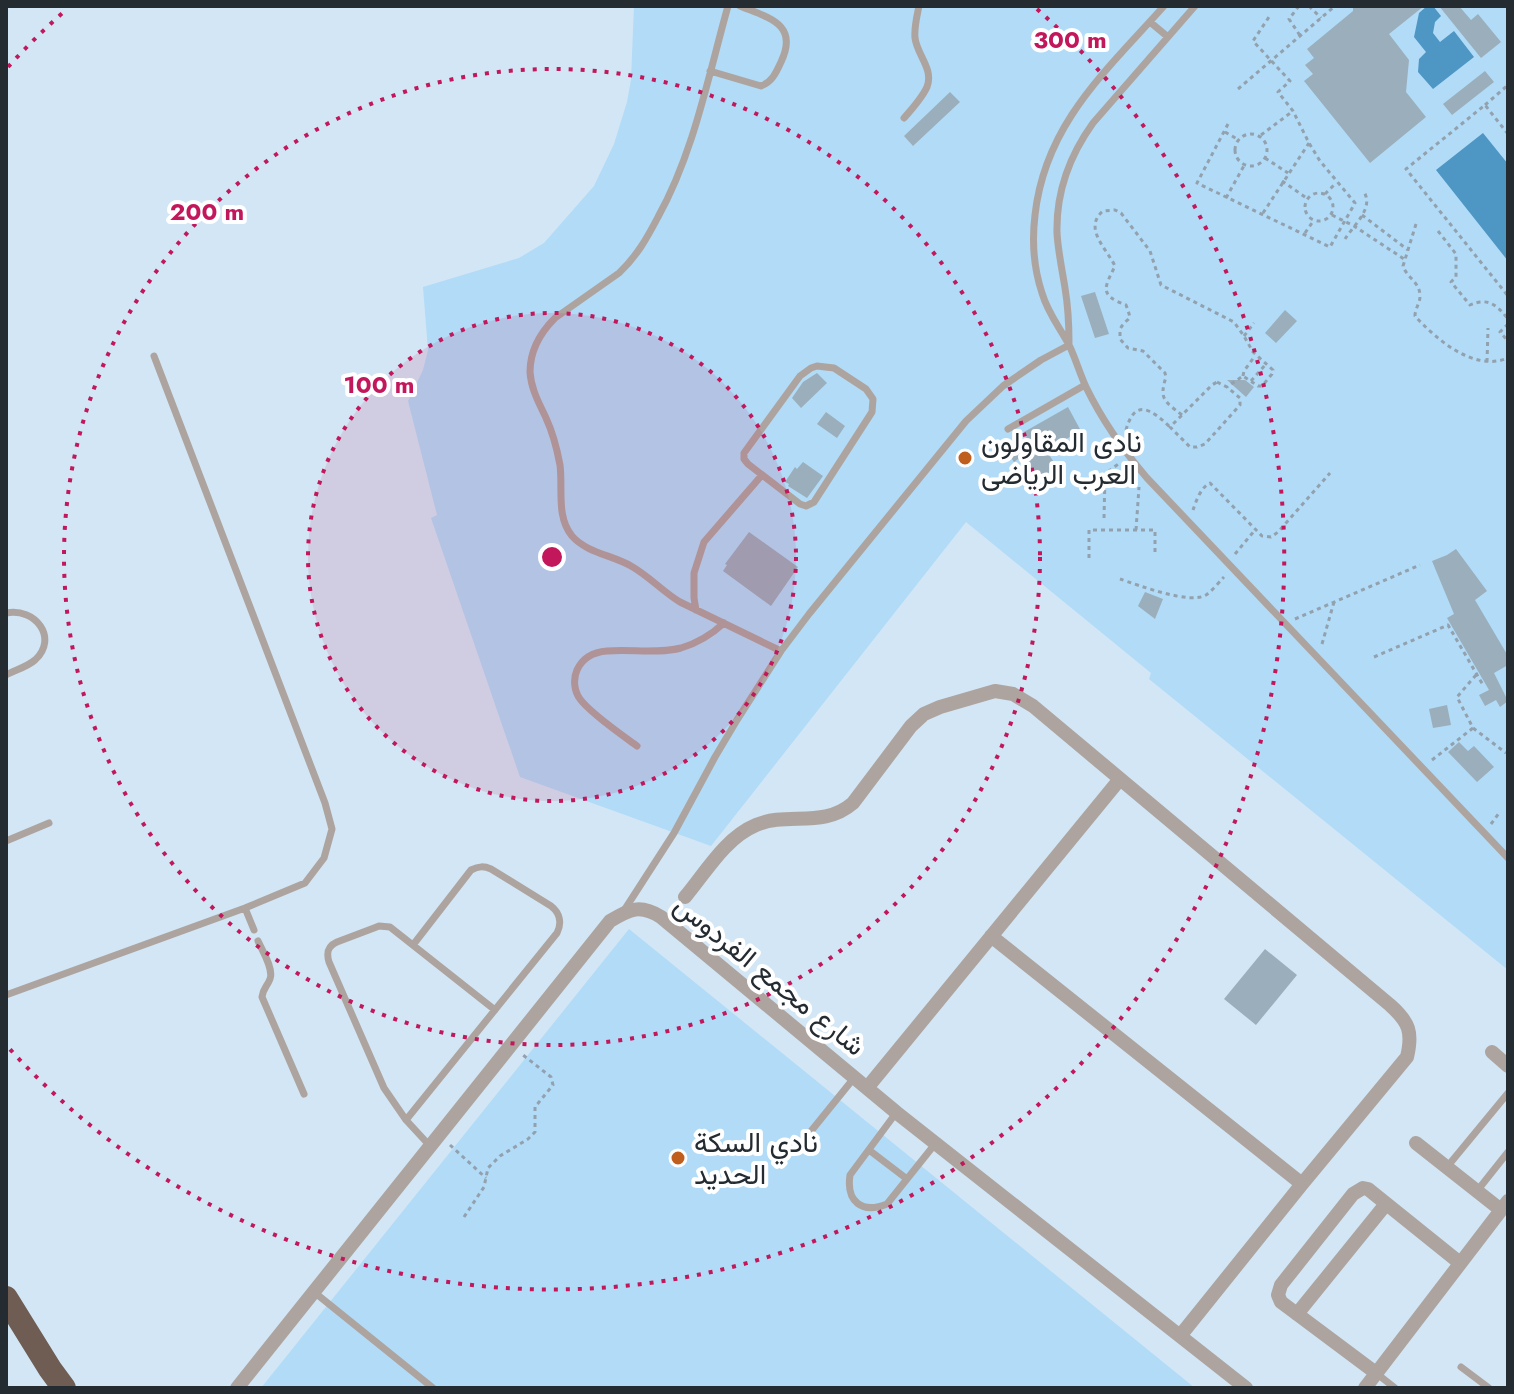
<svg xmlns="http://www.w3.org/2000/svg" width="1514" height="1394" font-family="Jost,Vazirmatn,sans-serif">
	<rect width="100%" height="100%" fill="#d2e6f5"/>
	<!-- green -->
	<path fill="#b1dbf7" d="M634,6h874v964l-359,-291 2,-6 -185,-151 -255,324 -191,-69 -89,-259 6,-3 -29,-114 15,-31 5,-20 -5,-63 96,-29 25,-15 50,-57 20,-42 13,-42 4,-22z
		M629,929l566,459h-934z"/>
	<!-- water -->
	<path fill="#4e96c4" d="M1427,6h6l8,10 -6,6 -2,11 7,9 14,-11 20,26 -41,32 -15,-17 1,-13 7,-7 -12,-15 5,-24z
		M1483,133l25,31v97l-72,-91z"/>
	<!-- building -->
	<path fill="#9baebb" d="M1353,6h71l-35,28 20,26 -3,32 20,25 -56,46 -66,-82 9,-7 -8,-9 9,-7 -7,-9 46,-38z
		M1439,6h20l12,14 7,-6 23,28 -20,16z
		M1485,71l9,11 -42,33 -9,-11z
		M950,92l10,10 -47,44 -9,-10z
		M1095,292l14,42 -14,4 -14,-42z
		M1285,310l12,11 -21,22 -11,-10z
		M817,373l10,10 -26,25 -9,-10 11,-16z
		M1227,380h18l9,7 -8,10z
		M1068,407l13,24 -35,19 11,17 -23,16 -16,-24 -4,3 -7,-10 20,-15 -3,-5z
		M826,412l19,14 -8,12 -20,-14z
		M803,462l20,14 -16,22 -19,-12 1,-2 -4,-2 10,-15 2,2z
		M749,532l49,35 -27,39 -48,-35 4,-6 -2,-1z
		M1456,549l31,42 -12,9 33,56v9l-14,8 14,28 -8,6 -4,-7 -11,6 -6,-11 10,-5 -42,-72 7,-4 -22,-53 15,-6z
		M1145,592l18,7 -8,20 -17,-13z
		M1447,705l4,20 -18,3 -4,-19z
		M1459,742l9,9 6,-5 20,21 -17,15 -29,-30z
		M1265,949l32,26 -41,50 -32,-26z"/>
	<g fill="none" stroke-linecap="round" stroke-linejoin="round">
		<!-- path -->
		<path stroke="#92a1ad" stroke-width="3" stroke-dasharray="4 4" stroke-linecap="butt" d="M1299,6l-10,13 12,18
			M1309,6l12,12
			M1238,89l97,-83
			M1485,105l23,-20
			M1228,124l-31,59 133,64 25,-44 -35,-42 -11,-18 -16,-32 -15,-19 12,-11 -37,-40 18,-27
			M1225,132l14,8
			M1508,134l-23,-29 -79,64 102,127
			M1235 150a16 16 0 1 1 32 0a16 16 0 1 1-32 0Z
			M1261,135l32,-24
			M1265,158l23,15
			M1282,181l26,18
			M1305 207a14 14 0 1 1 28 0a14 14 0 1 1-28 0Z
			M1325,194l11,-11
			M1226,198l19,-34
			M1263,213l46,-70
			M1332,215l22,11 50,33
			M1362,215l46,35
			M1416,224l-13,42c4,12 17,16 17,30 0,8 -5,12 -5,20 22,24 59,56 93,42
			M1438,231l18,23v23l-5,5 19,23c18,-8 27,0 38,14
			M1305,233l9,-13
			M1345,239c9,-14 29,-31 19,-47
			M1508,324l-8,8 8,9
			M1244,336l10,-13
			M1487,362l1,-34
			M1243,376l1,-5 11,-15
			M1251,381l15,-17
			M1217,382l10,5 13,11v7l-35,39 -8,3h-7l-20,-20 42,-42z
			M1182,415c-18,-14 -23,-16 -16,-38l-1,-4 -22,-22 -15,-3 -8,-9v-10c9,-15 13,-5 6,-24 -28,-10 -21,-18 -11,-39 -9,-18 -32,-38 -12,-55l12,-1 6,3 29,38 11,34 73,37 10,14 9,16 20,18 -1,4 -10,12h-4l-15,-10 -16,11
			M1126,430c9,-33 26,-20 44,-3
			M1193,510c3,-9 8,-23 17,-27l52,53 9,1 7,-5 52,-59
			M1104,518l1,-44 16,-12
			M1136,530l3,-43
			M1235,554l20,-24
			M1089,558v-28h66v26
			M1120,579c18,6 70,26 86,16 7,-5 13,-13 18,-18
			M1295,619l125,-54
			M1322,644l12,-42
			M1374,657l74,-32 35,60
			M1476,675l-19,22 16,31 33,25
			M1432,760l41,-32
			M1491,824l8,-11
			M450,1145l36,33
			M464,1217l20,-30 4,-19 12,-12 28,-17 7,-7v-25l18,-22 -2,-8 -28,-22"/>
		<!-- lane -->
		<path stroke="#aea49f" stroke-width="7" d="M728,6c-20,71 -34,146 -70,211 -11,21 -21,39 -39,56l-64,45c-15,15 -25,32 -25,54 1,17 9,31 16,46 7,15 11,31 14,47 3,23 -4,52 12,71 15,17 40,19 59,30 18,10 32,26 49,36l101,49
			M1164,6c-58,65 -119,118 -129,209 -3,25 -1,54 7,78 6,21 19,36 28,54 6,13 10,27 16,40 16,33 37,63 61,91l361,380
			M1150,22l18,15
			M710,71l51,15c11,-4 15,-13 20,-24 18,-38 -12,-44 -41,-56
			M904,118c8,-9 18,-20 23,-31 7,-18 -10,-32 -12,-49 -1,-11 2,-22 4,-32
			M1069,343c0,-18 -1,-37 -4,-55 -3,-19 -7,-37 -8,-55 -1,-40 13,-78 36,-110l102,-117
			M817,366l17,2 32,21 7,10 -1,13 -58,90 -8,4 -6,-2 -52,-40 -4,-5v-6l56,-77 11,-8z
			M1008,429l77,-44
			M696,610l-2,-12v-25l10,-31 58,-67
			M6,613c29,-6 53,25 29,47 -8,7 -20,10 -29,15
			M637,746c-15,-11 -47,-33 -57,-47 -6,-8 -7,-20 -3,-29 6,-13 17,-18 30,-19 24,-2 50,3 74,-3 17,-5 30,-13 43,-25
			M6,841l43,-18
			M245,908l9,22
			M625,909l49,-76 41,-76 22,-37 44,-69 28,-37 157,-193 37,-35 38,-26 28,-15
			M258,941c4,9 16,28 12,38 -3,8 -7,9 -8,18l42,97
			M6,995l239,-87 60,-25 19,-25 8,-29 -7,-26 -171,-447
			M896,1113l-46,62c-4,27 12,39 37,29l48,-60
			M406,1120l151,-187c5,-10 3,-20 -6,-27l-60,-37c-7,-3 -12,-3 -20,1l-58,75
			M430,1146l-24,-26 -22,-32 -55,-126c-3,-10 -1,-16 8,-20l37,-14 5,-2 11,1 105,83
			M799,1146l55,-68
			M869,1150l38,29
			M1447,1167l61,-74
			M1477,1191l31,-39
			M314,1292l119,96
			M1461,1367l28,21
			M1376,1373l19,15"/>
		<!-- street -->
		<path stroke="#aea49f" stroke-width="14" d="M685,897c21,-25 40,-59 71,-72 32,-14 67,4 97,-22l58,-77 13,-12 16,-7 55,-16 18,3 20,12 357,299c19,17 23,27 17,52l-105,127 -122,152
			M991,936l311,248
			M1492,1052l16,14
			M867,1088l253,-309
			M1416,1143l85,67
			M1297,1314l89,-110
			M1376,1373l-95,-71 -3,-7 3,-10 72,-91 10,-6 5,1 92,74
			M237,1388l373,-467c20,-12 30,-17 51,-4l236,196 349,275
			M1365,1388l143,-187"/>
		<!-- highway -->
		<path stroke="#6f5d53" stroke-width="24" d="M6,1298l44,71 14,19"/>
	</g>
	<!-- distance rings -->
	<circle cx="552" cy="557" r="244" fill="#c2185b" fill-opacity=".12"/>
	<g fill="none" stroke="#c2185b" stroke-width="4" stroke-dasharray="4 8">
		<circle cx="552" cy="557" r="244"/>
		<circle cx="552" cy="557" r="488"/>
		<path d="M8 67A732 732 0 0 1 67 9M1037 9A732 732 0 1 1 8 1047"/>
	</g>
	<!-- markers -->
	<g fill="#bf5e1d" stroke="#fff" stroke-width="3">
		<circle cx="965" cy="458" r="8"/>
		<circle cx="678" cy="1158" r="8"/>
	</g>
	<g text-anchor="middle" stroke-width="8" stroke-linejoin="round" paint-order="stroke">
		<!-- poi labels -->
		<g font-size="28" fill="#242b31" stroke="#fff" text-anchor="start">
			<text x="981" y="452">نادى المقاولون<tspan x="981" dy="32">العرب الرياضى</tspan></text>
			<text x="694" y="1152">نادي السكة<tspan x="694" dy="32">الحديد</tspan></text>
		</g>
		<!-- street labels -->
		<g font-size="28" fill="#242b31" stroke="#fff">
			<text transform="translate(770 975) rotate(39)" y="10">شارع مجمع الفردوس</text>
		</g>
	</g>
	<circle cx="552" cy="557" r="12" fill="#c2185b" stroke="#fff" stroke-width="4"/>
	<g font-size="24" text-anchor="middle" font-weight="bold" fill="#c2185b" stroke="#fff" stroke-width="8" stroke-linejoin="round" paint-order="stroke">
		<text x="1070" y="48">300 m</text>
		<text x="207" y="220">200 m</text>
		<text x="379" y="393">100 m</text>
	</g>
	<!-- border -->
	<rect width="1514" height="1394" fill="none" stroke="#242b31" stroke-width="16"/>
</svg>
